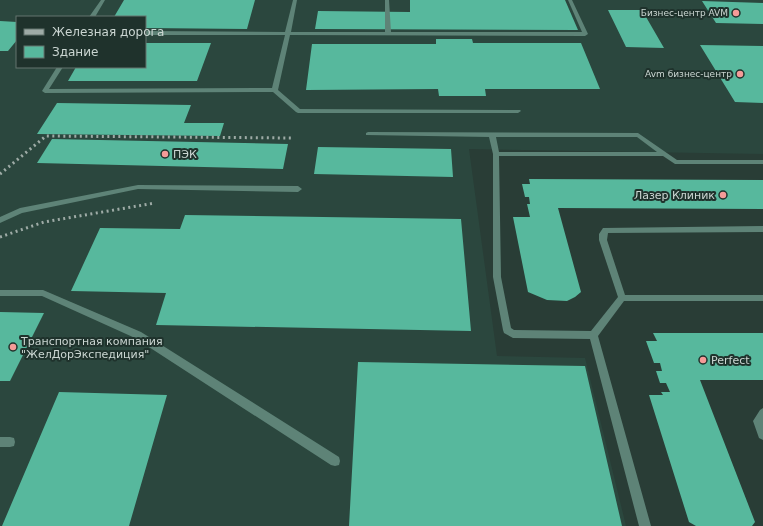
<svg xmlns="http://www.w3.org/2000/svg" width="763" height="526" font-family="'DejaVu Sans',sans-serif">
	<rect width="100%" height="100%" fill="#293d36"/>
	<!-- built -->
	<path fill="#2b473e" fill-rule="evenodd" d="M0,0h763v154l-294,-5 28,207 88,2 41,168h-626zM17,17h128v50h-128z"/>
	<!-- building -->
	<path fill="#57b89d" d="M124,0h131l-8,29 -102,-1v-11h-31z
		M410,0h155l13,30 -263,-1 3,-18 92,1z
		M702,1l61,2v21l-47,-1z
		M608,10h34l22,38 -38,-1z
		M0,21l17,1v18l-9,11h-8z
		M436,39h36l1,4h108l19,46h-115l1,7h-47l-1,-7 -132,1 6,-46h124z
		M145,43h66l-14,38h-129l8,-14h69z
		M700,45l63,1v57l-28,-1z
		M57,103l134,2 -7,18h40l-4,13 -183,-2z
		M52,139l236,5 -5,25 -246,-6z
		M318,147l133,2 2,28 -139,-3z
		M529,179l234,1v29l-205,-1 23,84 -6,5 -8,4 -20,-1 -19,-8 -15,-75h17l-3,-13h3l-1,-7h-4l-3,-13h8z
		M185,215l276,4 10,112 -315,-6 10,-32 -95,-2 29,-63 80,1z
		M0,312l44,1 -34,68h-10z
		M653,333h110v47h-63l55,142 -3,4h-56l-7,-4 -40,-127h14l-2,-3h9l-4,-9h-6l-4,-12h6l-2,-8h-6l-8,-22h11z
		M358,362l227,4 37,160h-273z
		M59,392l108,3 -38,131h-127z"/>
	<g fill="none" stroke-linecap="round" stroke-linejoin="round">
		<!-- lane -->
		<path fill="#5e8377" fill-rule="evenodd" d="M101,0h4l-10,17h-6z
			M293,0h4l-6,32h94v-32h4l2,32h191l-14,-32h4l16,34 -3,2 -295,-1 -12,55 22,19 220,1 1,1 -3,2h-220l-2,-1 -23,-20 -228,1 -3,-2 15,-24h6l-14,22 223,-1 13,-53h-140v-4l140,1z
			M368,132l270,1 39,27h86v4h-88l-12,-8h-164l2,121 10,51 3,2 77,1 27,-34 -19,-57v-6l4,-6 160,-2v6l-155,1 -1,7 18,55h138v6h-139l-26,35 53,190h-12l-49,-187 -77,-1 -9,-5 -1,-3 -10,-53v-123l-4,-17 -123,-2v-2zM496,137h141l20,15h-158z
			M138,185l160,1 4,3 -4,3 -160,-3 -116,24 -22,10v-6l20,-9z
			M0,290h43l98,42 198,125 1,4 -1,4 -4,1 -4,-1 -196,-127 -93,-42h-42z
			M763,408v32l-4,-2 -6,-17 7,-11z
			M0,437h10l4,1 1,4 -1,4 -4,1h-10z"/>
		<!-- rail -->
		<path stroke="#9eaba6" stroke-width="3" stroke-dasharray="2 3.5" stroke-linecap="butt" d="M0,174l46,-38 246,2
			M0,237l44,-15 111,-19"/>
	</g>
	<!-- markers -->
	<g fill="#f59b98" stroke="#1f322c" stroke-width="1.5">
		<circle cx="736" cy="13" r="4"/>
		<circle cx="740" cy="74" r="4"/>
		<circle cx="165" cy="154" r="4"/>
		<circle cx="723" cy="195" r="4"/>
		<circle cx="13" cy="347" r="4"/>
		<circle cx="703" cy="360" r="4"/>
	</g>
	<g text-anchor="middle" stroke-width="4" stroke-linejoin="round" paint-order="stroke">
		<!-- far-poi labels -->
		<g font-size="9" fill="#cbd6d2" stroke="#1f322c" text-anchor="end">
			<text x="728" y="16">Бизнес-центр AVM</text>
			<text x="732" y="77">Avm бизнес-центр</text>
		</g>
		<!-- poi labels -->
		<g font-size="11" fill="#cbd6d2" stroke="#1f322c" text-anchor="start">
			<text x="173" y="158">ПЭК</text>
			<text x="715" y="199" text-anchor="end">Лазер Клиник</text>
			<text x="21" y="345">Транспортная компания<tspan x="21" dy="13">"ЖелДорЭкспедиция"</tspan></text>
			<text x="711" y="364">Perfect</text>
		</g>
	</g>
	<!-- legend -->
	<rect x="16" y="16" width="130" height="52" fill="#1f322c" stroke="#64746e"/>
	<rect x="24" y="29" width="20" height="6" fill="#9eaba6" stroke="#64746e"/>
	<text x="52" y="36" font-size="12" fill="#cbd6d2">Железная дорога</text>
	<rect x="24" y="46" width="20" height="12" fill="#57b89d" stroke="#64746e"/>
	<text x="52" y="56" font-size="12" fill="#cbd6d2">Здание</text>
</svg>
